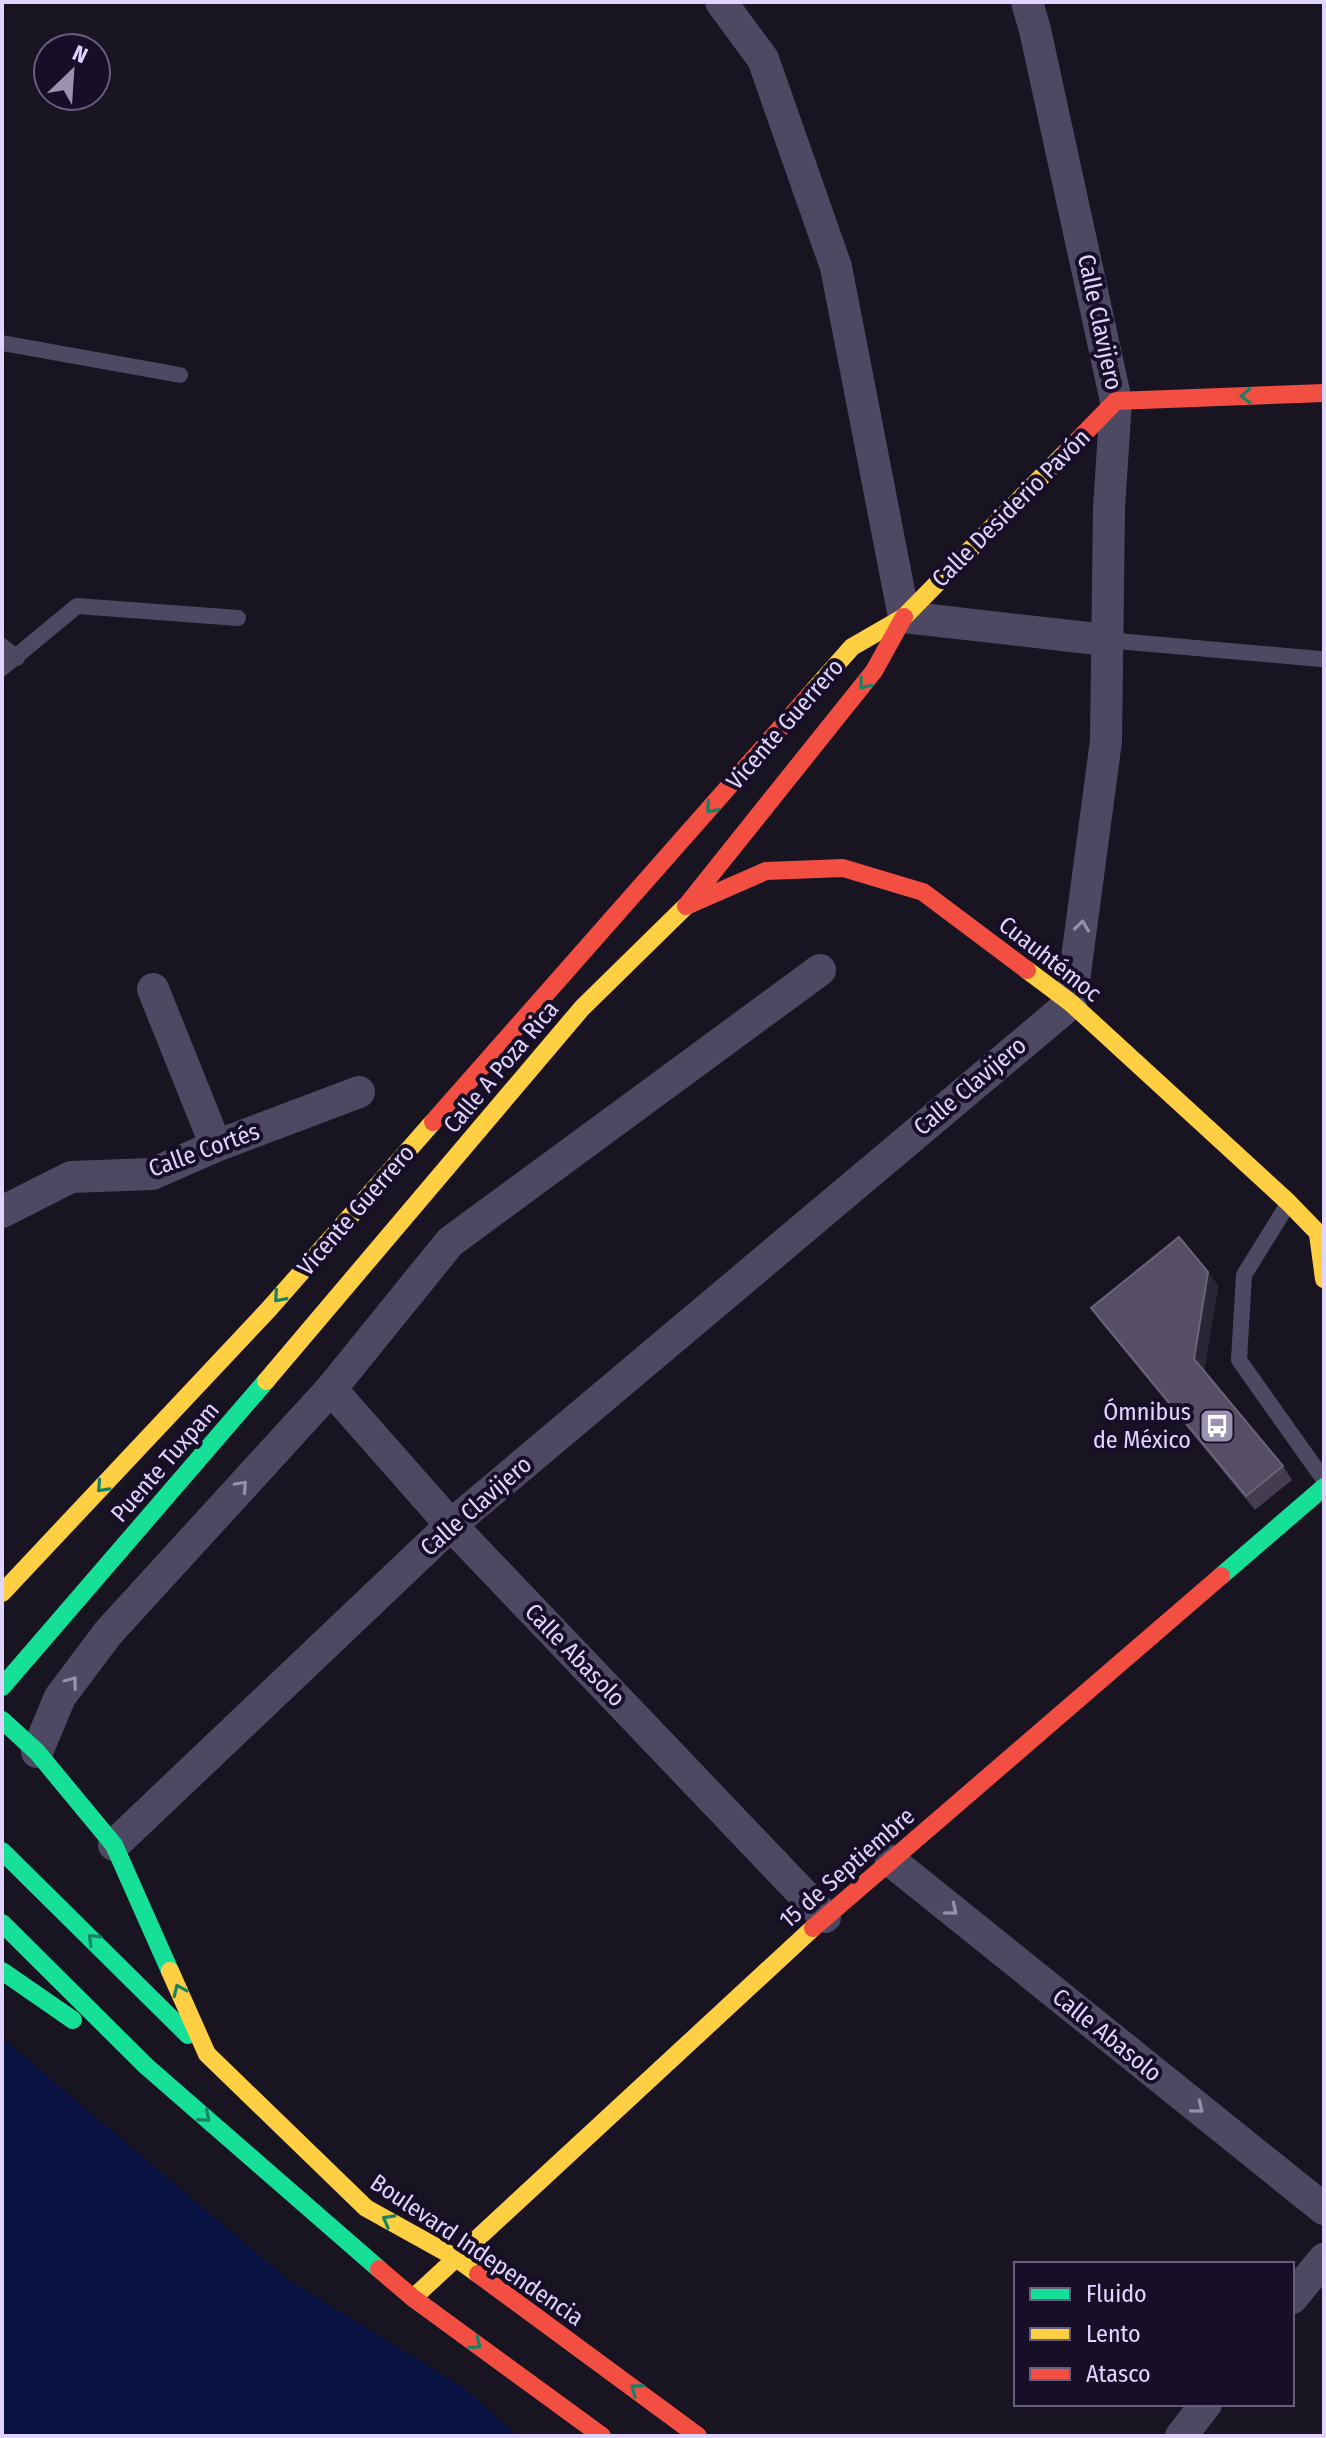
<svg xmlns="http://www.w3.org/2000/svg" width="1326" height="2438" font-family="'Fira Sans Condensed',sans-serif">
	<rect width="100%" height="100%" fill="#181421"/>
	<!-- water -->
	<path fill="#091343" d="M2,2038l285,241 174,107 57,50h-516z"/>
	<g fill="none" stroke-linecap="round" stroke-linejoin="round">
		<!-- lane -->
		<path stroke="#4e4962" stroke-width="16" d="M2,343l178,32
			M1106,640l215,19
			M2,646l15,12
			M2,668l75,-62 161,12
			M1288,1204l-44,71 -5,85 85,120"/>
		<!-- street -->
		<path stroke="#4e4962" stroke-width="32" d="M721,2l42,57 73,208 68,350 202,23
			M153,989l63,157
			M2,1212l69,-35 81,-3 64,-28 143,-54
			M331,1389l120,136 374,392
			M37,1752l23,-55 48,-64 223,-244 119,-147 370,-272
			M114,1845l337,-320 620,-522 35,-262 3,-233 7,-107 -81,-371 -8,-28
			M891,1861l433,348
			M1292,2298l32,-39
			M1181,2436l25,-32"/>
		<!-- fast -->
		<path stroke="#16e098" stroke-width="18" d="M1221,1576l103,-89
			M2,1687l264,-306
			M2,1720l35,32 77,93 56,126
			M2,1851l186,184
			M2,1923l144,143 233,203
			M2,1971l71,49"/>
		<!-- slow -->
		<path stroke="#ffcf43" stroke-width="18" d="M813,691l39,-44 52,-30 162,-165
			M1027,970l44,33 217,199 36,37
			M1318,1234l6,45
			M266,1381l316,-373 104,-102
			M2,1593l267,-284 164,-187
			M170,1971l37,83 159,154 90,50 22,16
			M413,2298l400,-370"/>
		<!-- jam -->
		<path stroke="#f24e42" stroke-width="18" d="M1066,452l50,-51 208,-8
			M686,906l188,-235 30,-54
			M686,906l80,-35 77,-3 80,24 104,78
			M433,1122l380,-431
			M813,1928l408,-352
			M379,2269l34,29 189,138
			M478,2274l220,162"/>
	</g>
	<!-- wall -->
	<path fill="#443d51" d="M1208,1272l10,14 -14,85 79,95 9,14 -37,30 -154,-188 -10,-14z"/>
	<!-- shaded-wall -->
	<path fill="#2b2636" d="M1208,1272l10,14 -14,86 -10,-13z"/>
	<!-- building -->
	<path fill="#554e64" stroke="#6b637c" stroke-width="2" d="M1179,1237l29,35 -14,87 89,107 -37,30 -155,-188z"/>
	<!-- one-way arrows -->
	<defs><path id="oneway-chevron" d="M-2-3.5L2.5 0L-2 3.5" fill="none" stroke-width="1.6" stroke-linecap="round" stroke-linejoin="round" transform="scale(2)"/></defs>
	<g stroke="#168265">
		<use href="#oneway-chevron" transform="translate(1246 396) rotate(178)"/>
		<use href="#oneway-chevron" transform="translate(864 684) rotate(129)"/>
		<use href="#oneway-chevron" transform="translate(711 808) rotate(131)"/>
		<use href="#oneway-chevron" transform="translate(279 1297) rotate(131)"/>
		<use href="#oneway-chevron" transform="translate(102 1487) rotate(133)"/>
		<use href="#oneway-chevron" transform="translate(93 1939) rotate(-135)"/>
		<use href="#oneway-chevron" transform="translate(179 1990) rotate(-114)"/>
		<use href="#oneway-chevron" transform="translate(205 2117) rotate(41)"/>
		<use href="#oneway-chevron" transform="translate(388 2220) rotate(-151)"/>
		<use href="#oneway-chevron" transform="translate(476 2344) rotate(36)"/>
		<use href="#oneway-chevron" transform="translate(636 2389) rotate(-144)"/>
	</g>
	<g stroke="#988eb0">
		<use href="#oneway-chevron" transform="translate(1082 926) rotate(-82)"/>
		<use href="#oneway-chevron" transform="translate(242 1486) rotate(-48)"/>
		<use href="#oneway-chevron" transform="translate(72 1682) rotate(-53)"/>
		<use href="#oneway-chevron" transform="translate(952 1910) rotate(39)"/>
		<use href="#oneway-chevron" transform="translate(1198 2108) rotate(39)"/>
	</g>
	<!-- icons -->
	<defs>
		<symbol id="bus-square" viewBox="-11 -11 22 22"><rect x="-9" y="-9" width="18" height="18" rx="4" fill="#9b91b1" stroke="#170e27"/><path d="M-5-6H5V4H4V6H2V4H-2V6H-4V4H-5ZM-3.5-4V0h7V-4ZM-3.5 1.2v1.5H-2V1.2ZM2 1.2v1.5H3.5V1.2Z" fill="#fff"/></symbol>
	</defs>
	<g fill-rule="evenodd">
		<use href="#bus-square" x="1197" y="1406" width="40" height="40"/>
	</g>
	<g text-anchor="middle" stroke-width="8" stroke-linejoin="round" paint-order="stroke">
		<!-- street labels -->
		<g font-size="24" fill="#e1d4ff" stroke="#170e27">
			<text transform="translate(1100 322) rotate(78)" y="8">Calle Clavijero</text>
			<text transform="translate(1011 508) rotate(-45)" y="8">Calle Desiderio Pavón</text>
			<text transform="translate(785 724) rotate(-49)" y="8">Vicente Guerrero</text>
			<text transform="translate(1050 959) rotate(38)" y="8">Cuauhtémoc</text>
			<text transform="translate(501 1067) rotate(-50)" y="8">Calle A Poza Rica</text>
			<text transform="translate(970 1086) rotate(-40)" y="8">Calle Clavijero</text>
			<text transform="translate(204 1150) rotate(-20)" y="8">Calle Cortés</text>
			<text transform="translate(356 1210) rotate(-49)" y="8">Vicente Guerrero</text>
			<text transform="translate(165 1462) rotate(-49)" y="8">Puente Tuxpam</text>
			<text transform="translate(476 1506) rotate(-41)" y="8">Calle Clavijero</text>
			<text transform="translate(575 1655) rotate(46)" y="8">Calle Abasolo</text>
			<text transform="translate(847 1868) rotate(-41)" y="8">15 de Septiembre</text>
			<text transform="translate(1107 2035) rotate(39)" y="8">Calle Abasolo</text>
			<text transform="translate(477 2250) rotate(34)" y="8">Boulevard Independencia</text>
		</g>
		<!-- poi labels -->
		<g font-size="24" fill="#e1d4ff" stroke="#170e27" text-anchor="end">
			<text x="1191" y="1420">Ómnibus<tspan x="1191" dy="28">de México</tspan></text>
		</g>
	</g>
	<!-- border -->
	<rect width="1326" height="2438" fill="none" stroke="#e1d4ff" stroke-width="8"/>
	<!-- legend -->
	<rect x="1014" y="2262" width="280" height="144" fill="#170e27" stroke="#685d7d" stroke-width="2"/>
	<rect x="1030" y="2288" width="40" height="12" fill="#16e098" stroke="#685d7d" stroke-width="2"/>
	<text x="1086" y="2302" font-size="24" fill="#e1d4ff">Fluido</text>
	<rect x="1030" y="2328" width="40" height="12" fill="#ffcf43" stroke="#685d7d" stroke-width="2"/>
	<text x="1086" y="2342" font-size="24" fill="#e1d4ff">Lento</text>
	<rect x="1030" y="2368" width="40" height="12" fill="#f24e42" stroke="#685d7d" stroke-width="2"/>
	<text x="1086" y="2382" font-size="24" fill="#e1d4ff">Atasco</text>
	<!-- north arrow -->
	<g transform="translate(72 72) rotate(25)"><circle r="38" fill="#170e27" stroke="#685d7d" stroke-width="2"/>
	<path d="M0-6L14 30L0 20L-14 30Z" fill="#9b91b1"/>
	<text y="-12" font-size="22" font-weight="bold" text-anchor="middle" fill="#e1d4ff">N</text>
	</g>
</svg>
